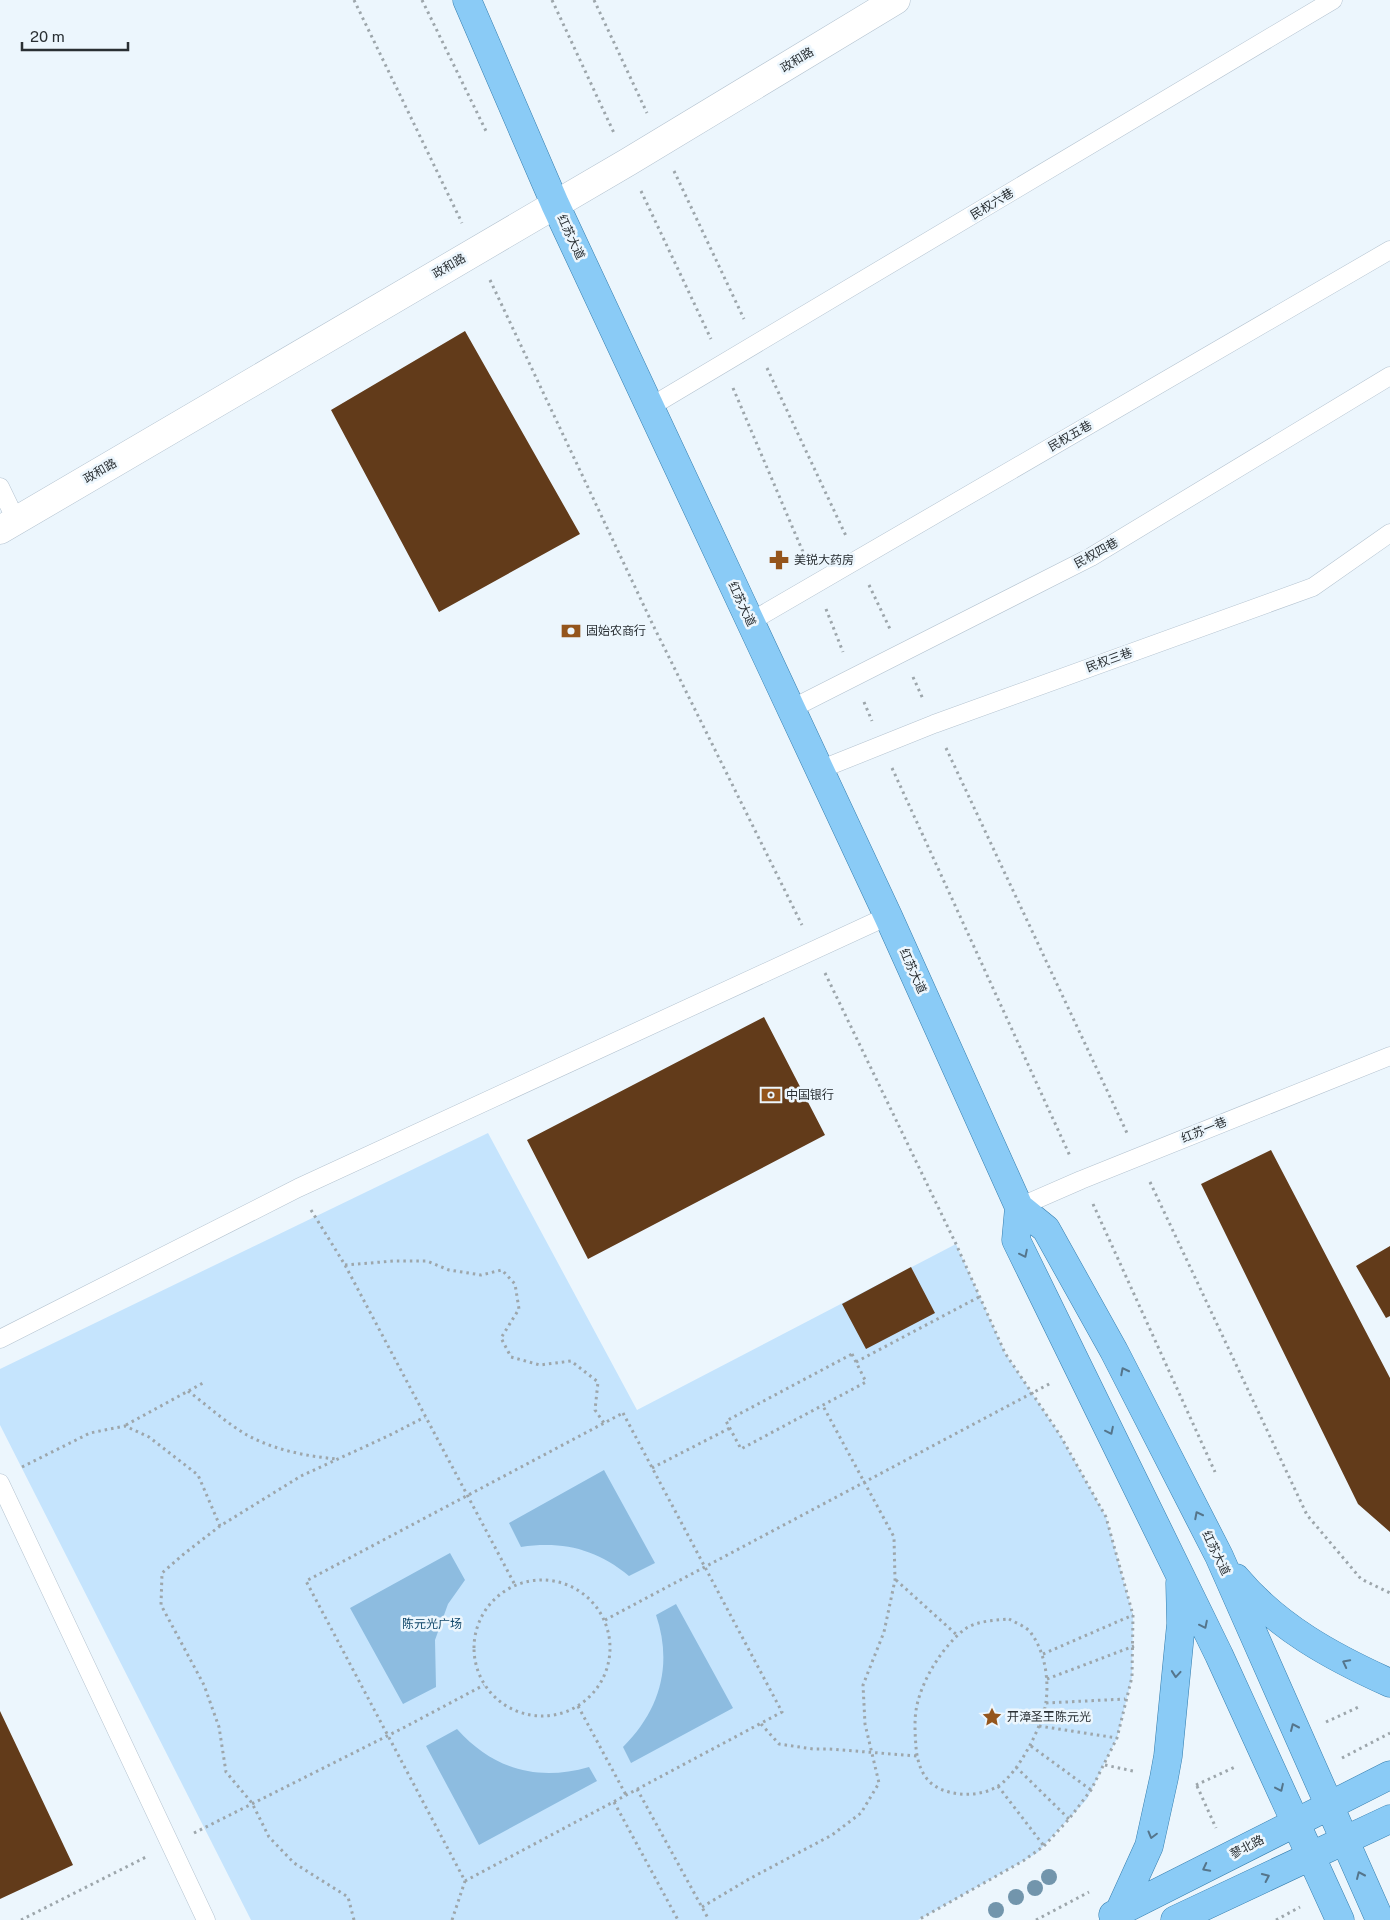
<svg xmlns="http://www.w3.org/2000/svg" width="1390" height="1920" font-family="'Public Sans','Noto Sans SC',sans-serif">
	<rect width="100%" height="100%" fill="#ecf6fd"/>
	<!-- park -->
	<path fill="#c5e4fd" d="M488,1133l149,277 319,-166 49,109 55,82 46,82 27,98 -1,62 -15,61 -30,61 -50,54 -119,67h-667l-251,-495v-56z"/>
	<!-- water -->
	<path fill="#8dbce0" d="M604,1470l51,93 -26,13c-33,-27 -66,-35 -108,-29l-12,-24z
		M450,1553l15,27 -17,24 -13,36 1,47 -33,17 -53,-96z
		M676,1604l57,104 -102,55 -8,-16c37,-37 50,-82 33,-132z
		M457,1729c36,40 80,53 132,38l8,14 -118,64 -53,-99z"/>
	<!-- building -->
	<path fill="#623b1a" d="M465,331l115,203 -141,78 -108,-202z
		M764,1017l61,118 -237,124 -61,-119z
		M1271,1150l119,228v154l-32,-28 -157,-320z
		M1390,1246v70l-4,2 -30,-52z
		M911,1267l24,46 -69,36 -24,-45z
		M0,1711l73,154 -73,34z"/>
	<g fill="none" stroke-linecap="round" stroke-linejoin="round">
		<defs>
			<path id="service" d="M650,407l683,-407
				M0,487l16,33
				M750,622l640,-372
				M791,709l300,-152 299,-181
				M819,770l115,-46 379,-137 77,-54
				M1019,1207l62,-27 309,-124
				M0,1339l298,-151 590,-272
				M0,1483l206,437"/>
			<path id="minor" d="M0,530l628,-368 268,-162"/>
			<path id="primary" d="M467,0l88,204 333,712 131,291 27,22 68,122 105,205 161,364
				M1019,1207l-3,33 203,415 121,265
				M1236,1578c41,49 96,79 154,105
				M1119,1912l30,-66 15,-68 4,-22 13,-132 -1,-41
				M1113,1915l277,-140
				M1175,1920l215,-101"/>
		</defs>
		<!-- service casing -->
		<use href="#service" stroke="#b4c3d0" stroke-width="19"/>
		<!-- minor casing -->
		<use href="#minor" stroke="#b4c3d0" stroke-width="29"/>
		<!-- primary casing -->
		<use href="#primary" stroke="#357eae" stroke-width="29"/>
		<!-- path -->
		<path stroke="#9da6ab" stroke-width="3" stroke-dasharray="2.5 4" stroke-linecap="butt" d="M354,0l108,223
			M422,0l64,131
			M552,0l62,133
			M594,0l53,113
			M674,171l70,148
			M641,191l70,148
			M490,280l162,343 150,302
			M767,368l79,168
			M733,388l73,171
			M869,585l21,44
			M826,609l17,43
			M913,677l10,22
			M864,702l8,19
			M946,748l181,385
			M892,768l178,388
			M825,973l131,271 49,109 55,82 46,82 27,98 -1,62 -15,61 -26,52 -22,29 -25,27 -21,15 -105,59
			M1150,1182l157,333 54,64 29,14
			M1093,1204l122,268
			M311,1210l34,55 170,320
			M345,1265l49,-4h33l22,9 32,5 21,-5 13,14 4,25 -18,29 10,19 29,8 31,-4 27,21 -3,28 9,13
			M852,1354l14,28 -125,67 -15,-28z
			M856,1362l123,-65
			M188,1391c19,14 38,32 59,44 27,15 59,21 89,24
			M623,1413l159,299 -317,169 -159,-300z
			M126,1425l77,-42
			M22,1467l68,-34 35,-7 24,11 49,38 22,51
			M652,1468l78,-40
			M474 1648a68 68 0 1 1 136 0a68 68 0 1 1-136 0Z
			M896,1580l62,56
			M1009,1619c7,4 18,8 22,14 14,19 18,46 15,69 -3,23 -28,72 -48,84 -17,11 -46,11 -63,0 -13,-8 -18,-25 -19,-39 -1,-13 -2,-29 1,-42 6,-27 26,-59 48,-76 12,-8 30,-9 44,-10z
			M605,1620l446,-237
			M1043,1654l90,-39
			M1047,1679l87,-33
			M1046,1703l79,-4
			M578,1706l48,89
			M1326,1722l35,-16
			M761,1724l18,20 34,5h16l88,7
			M1039,1726l78,12
			M1031,1746l60,44
			M1342,1758l48,-25
			M1105,1765l28,6
			M1016,1767l53,52
			M1196,1785l39,-18
			M998,1786l46,60
			M1197,1786l19,42
			M637,1789l72,131
			M614,1802l64,118
			M194,1833l211,-106 79,-42
			M702,1907l47,-28 83,-44 29,-22 18,-30 -14,-59 -2,-39 21,-53 11,-52 -1,-43 -71,-131
			M21,1920l125,-63
			M354,1920l-6,-23 -54,-34 -25,-26 -17,-34 -26,-31 -7,-45 -15,-42 -43,-80 1,-32 23,-20 35,-27 81,-50 87,-40 37,-19
			M452,1920l13,-39
			M1036,1920l53,-28
			M1276,1920l24,-13"/>
		<!-- service -->
		<use href="#service" stroke="#fff" stroke-width="18"/>
		<!-- minor -->
		<use href="#minor" stroke="#fff" stroke-width="28"/>
		<!-- primary -->
		<use href="#primary" stroke="#8acbf6" stroke-width="28"/>
	</g>
	<!-- trees -->
	<g fill="#7295ac">
		<circle cx="1049" cy="1877" r="8"/>
		<circle cx="1035" cy="1888" r="8"/>
		<circle cx="1016" cy="1897" r="8"/>
		<circle cx="996" cy="1910" r="8"/>
	</g>
	<!-- one-way arrows -->
	<defs><path id="oneway-chevron" d="M-2-3.5L2.5 0L-2 3.5" fill="none" stroke-width="1.6" stroke-linecap="round" stroke-linejoin="round" transform="scale(1.25)"/></defs>
	<g stroke="#55758b">
		<use href="#oneway-chevron" transform="translate(1024 1254) rotate(64)"/>
		<use href="#oneway-chevron" transform="translate(1124 1371) rotate(-117)"/>
		<use href="#oneway-chevron" transform="translate(1110 1431) rotate(64)"/>
		<use href="#oneway-chevron" transform="translate(1198 1515) rotate(-117)"/>
		<use href="#oneway-chevron" transform="translate(1204 1625) rotate(64)"/>
		<use href="#oneway-chevron" transform="translate(1346 1663) rotate(-153)"/>
		<use href="#oneway-chevron" transform="translate(1176 1674) rotate(95)"/>
		<use href="#oneway-chevron" transform="translate(1294 1727) rotate(-114)"/>
		<use href="#oneway-chevron" transform="translate(1280 1788) rotate(65)"/>
		<use href="#oneway-chevron" transform="translate(1152 1835) rotate(105)"/>
		<use href="#oneway-chevron" transform="translate(1206 1868) rotate(153)"/>
		<use href="#oneway-chevron" transform="translate(1360 1875) rotate(-114)"/>
		<use href="#oneway-chevron" transform="translate(1266 1877) rotate(-25)"/>
	</g>
	<!-- icons -->
	<defs>
		<symbol id="pharmacy-bare" viewBox="-9 -9 18 18"><path d="M-2-6h4v4h4v4h-4v4h-4v-4h-4v-4h4Z" fill="#94551c" stroke="#ecf6fd" stroke-width="2.5" paint-order="stroke"/></symbol>
		<symbol id="bank-bare" viewBox="-9 -9 18 18"><path d="M-6-4H6V4H-6ZM0-2.3a2.3 2.3 0 1 0 0 4.6a2.3 2.3 0 1 0 0-4.6Z" fill="#94551c" stroke="#ecf6fd" stroke-width="2.5" paint-order="stroke"/></symbol>
		<symbol id="sight-bare" viewBox="-9 -9 18 18"><path d="M0-6L1.8-2.2L6-1.7L2.9 1.2L3.7 5.4L0 3.3L-3.7 5.4L-2.9 1.2L-6-1.7L-1.8-2.2Z" fill="#94551c" stroke="#ecf6fd" stroke-width="2.5" paint-order="stroke"/></symbol>
	</defs>
	<g fill-rule="evenodd">
		<use href="#pharmacy-bare" x="765" y="546" width="28" height="28"/>
		<use href="#bank-bare" x="557" y="617" width="28" height="28"/>
		<use href="#bank-bare" x="757" y="1081" width="28" height="28"/>
		<use href="#sight-bare" x="978" y="1703" width="28" height="28"/>
	</g>
	<g text-anchor="middle" stroke-width="5" stroke-linejoin="round" paint-order="stroke">
		<!-- street labels -->
		<g font-size="12" fill="#292f33" stroke="#ecf6fd">
			<text transform="translate(797 60) rotate(-31)" y="4">政和路</text>
			<text transform="translate(992 204) rotate(-31)" y="4">民权六巷</text>
			<text transform="translate(571 237) rotate(65)" y="4">红苏大道</text>
			<text transform="translate(449 266) rotate(-30)" y="4">政和路</text>
			<text transform="translate(1070 436) rotate(-30)" y="4">民权五巷</text>
			<text transform="translate(100 471) rotate(-30)" y="4">政和路</text>
			<text transform="translate(1096 553) rotate(-29)" y="4">民权四巷</text>
			<text transform="translate(742 604) rotate(65)" y="4">红苏大道</text>
			<text transform="translate(1109 660) rotate(-20)" y="4">民权三巷</text>
			<text transform="translate(913 971) rotate(66)" y="4">红苏大道</text>
			<text transform="translate(1204 1130) rotate(-22)" y="4">红苏一巷</text>
			<text transform="translate(1216 1553) rotate(64)" y="4">红苏大道</text>
			<text transform="translate(1247 1847) rotate(-27)" y="4">蓼北路</text>
		</g>
		<!-- poi labels -->
		<g font-size="12" fill="#292f33" stroke="#ecf6fd" text-anchor="start">
			<text x="794" y="564">美锐大药房</text>
			<text x="586" y="635">固始农商行</text>
			<text x="786" y="1099">中国银行</text>
			<text x="1007" y="1721">开漳圣王陈元光</text>
		</g>
		<!-- park labels -->
		<g font-size="12" fill="#0e4669" stroke="#ecf6fd">
			<text x="432" y="1628">陈元光广场</text>
		</g>
	</g>
	<!-- scale -->
	<path d="M22 42v8h106v-8" fill="none" stroke="#292f33" stroke-width="2.5"/>
	<text x="30" y="42" font-size="15" fill="#292f33" stroke="#ecf6fd" stroke-width="4" paint-order="stroke">20 m</text>
</svg>
